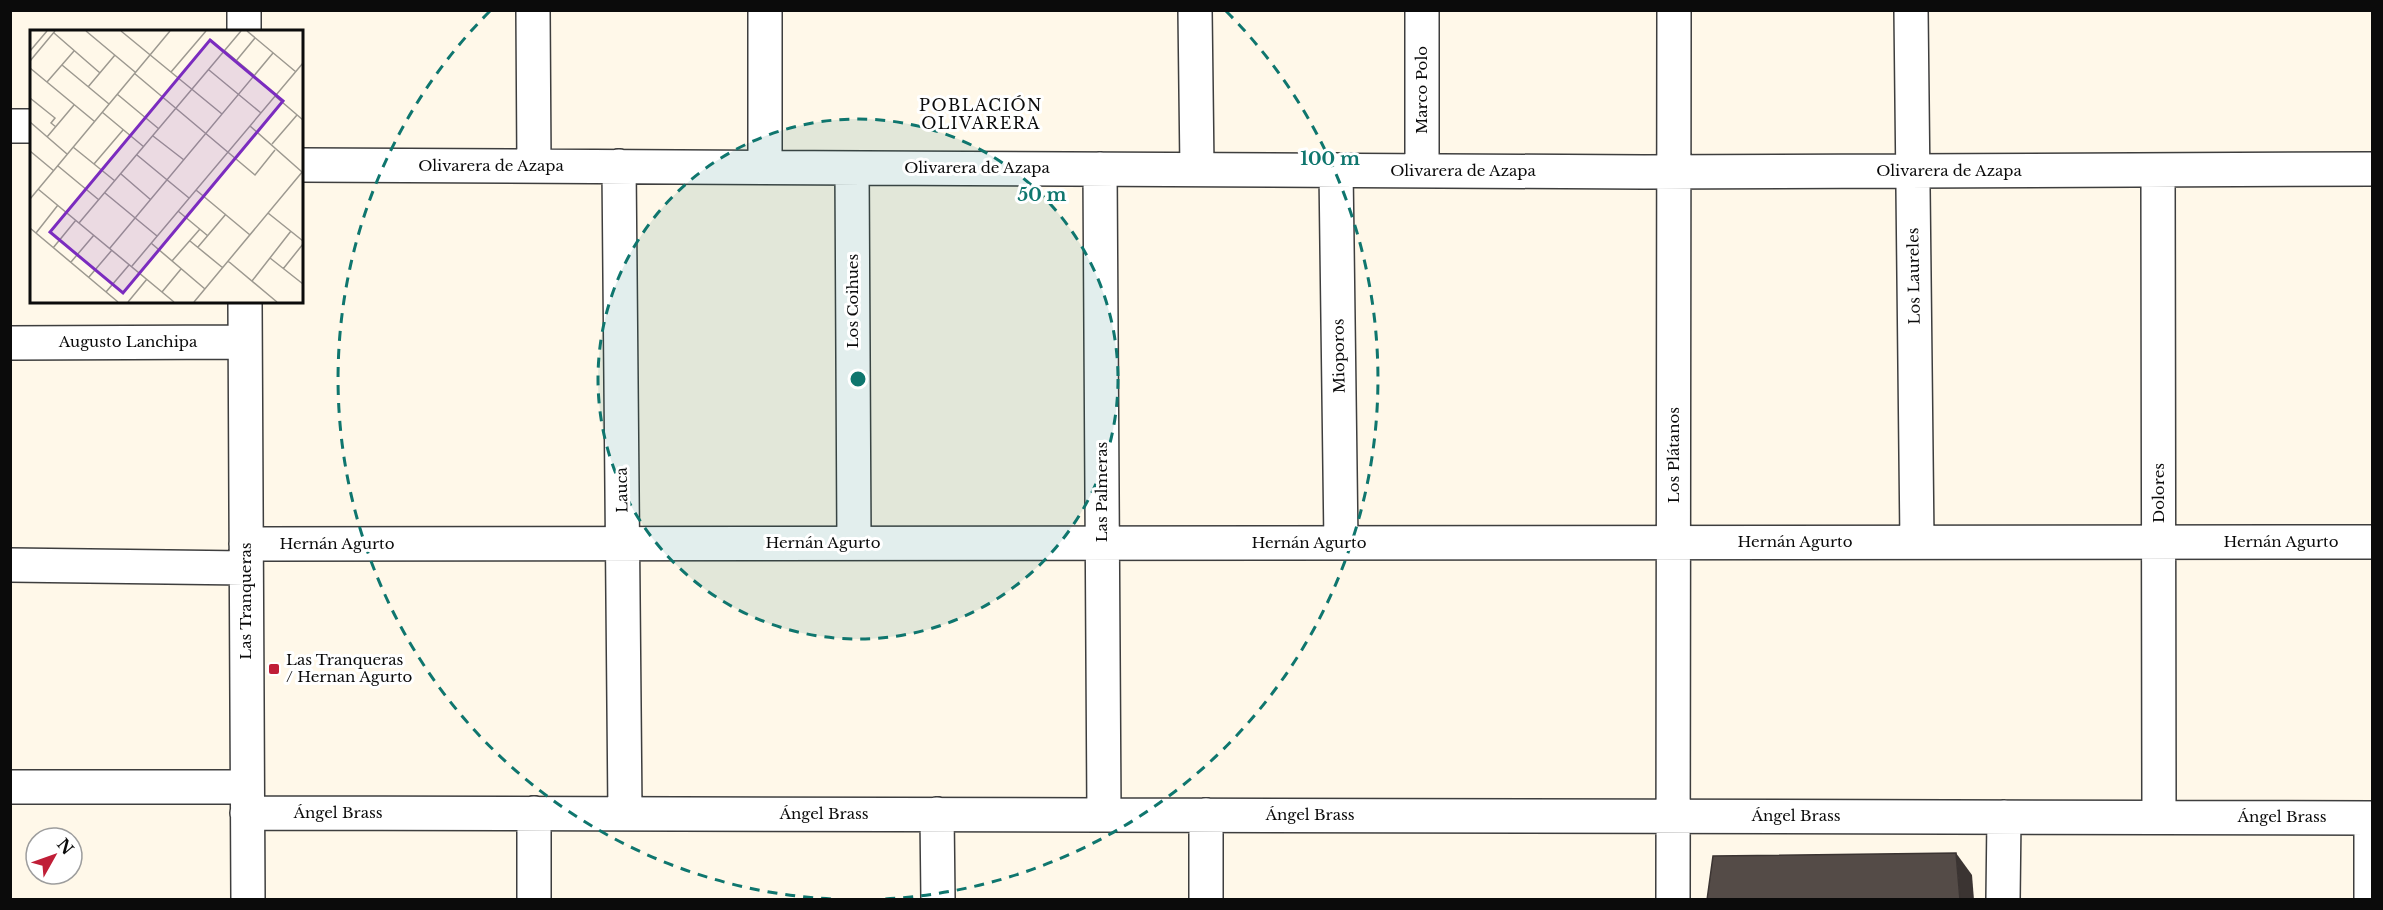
<svg xmlns="http://www.w3.org/2000/svg" width="2383" height="910" font-family="'Libre Baskerville',serif">
	<rect width="100%" height="100%" fill="#fff8e9"/>
	<g fill="none" stroke-linecap="round" stroke-linejoin="round">
		<defs>
			<path id="street" d="M244,10v22
				M533,10l1,156
				M1195,10l2,159
				M1422,10v160
				M1911,10l6,532
				M10,126h22
				M302,165l1342,7 728,-3
				M619,166l6,647
				M765,167v-157
				M852,168l2,375
				M1100,169l4,645
				M1336,170l5,373
				M2158,170l1,647
				M245,302l3,598
				M10,343l235,-1
				M246,544l2126,-2
				M10,565l236,3
				M10,787h237
				M247,813l2125,5
				M937,814l1,86
				M534,900v-87
				M1206,900v-85
				M1673,900l1,-890
				M2003,900l1,-83
				M2371,900v-82"/>
		</defs>
		<!-- street casing -->
		<use href="#street" stroke="#3e3e3e" stroke-width="36"/>
		<!-- street -->
		<use href="#street" stroke="#fff" stroke-width="33"/>
	</g>
	<!-- shaded-wall -->
	<path fill="#3b3432" d="M1956,853l16,22 2,25h-14z"/>
	<!-- building -->
	<path fill="#544b47" stroke="#3b3432" stroke-width="1.5" d="M1956,853l4,47h-253l6,-44z"/>
	<!-- distance rings -->
	<circle cx="858" cy="379" r="260" fill="#0f766e" fill-opacity=".12"/>
	<g fill="none" stroke="#0f766e" stroke-width="3" stroke-dasharray="10 8">
		<circle cx="858" cy="379" r="260"/>
		<path d="M831 899A521 521 0 0 1 490 11M1226 11A521 521 0 0 1 885 899"/>
	</g>
	<!-- markers -->
	<rect fill="#c01e37" stroke="#fff" stroke-width="2" x="268" y="663" width="12" height="12" rx="3"/>
	<g text-anchor="middle" stroke-width="6" stroke-linejoin="round" paint-order="stroke">
		<!-- street labels -->
		<g font-size="15" fill="#0b0b0b" stroke="#fff">
			<text transform="translate(1422 90) rotate(-90)" y="5">Marco Polo</text>
			<text x="491" y="171">Olivarera de Azapa</text>
			<text x="977" y="173">Olivarera de Azapa</text>
			<text x="1463" y="176">Olivarera de Azapa</text>
			<text x="1949" y="176">Olivarera de Azapa</text>
			<text transform="translate(1914 276) rotate(-91)" y="5">Los Laureles</text>
			<text transform="translate(853 301) rotate(-90)" y="5">Los Coihues</text>
			<text x="128" y="347">Augusto Lanchipa</text>
			<text transform="translate(1339 356) rotate(-91)" y="5">Mioporos</text>
			<text transform="translate(1674 455) rotate(-90)" y="5">Los Plátanos</text>
			<text transform="translate(622 490) rotate(-91)" y="5">Lauca</text>
			<text transform="translate(1102 492) rotate(-90)" y="5">Las Palmeras</text>
			<text transform="translate(2159 493) rotate(-90)" y="5">Dolores</text>
			<text x="1795" y="547">Hernán Agurto</text>
			<text x="2281" y="547">Hernán Agurto</text>
			<text x="823" y="548">Hernán Agurto</text>
			<text x="1309" y="548">Hernán Agurto</text>
			<text x="337" y="549">Hernán Agurto</text>
			<text transform="translate(246 601) rotate(-90)" y="5">Las Tranqueras</text>
			<text x="338" y="818">Ángel Brass</text>
			<text x="824" y="819">Ángel Brass</text>
			<text x="1310" y="820">Ángel Brass</text>
			<text x="1796" y="821">Ángel Brass</text>
			<text x="2282" y="822">Ángel Brass</text>
		</g>
		<!-- poi labels -->
		<g font-size="15" fill="#0b0b0b" stroke="#fff" text-anchor="start">
			<text x="286" y="665">Las Tranqueras<tspan x="286" dy="17">/ Hernan Agurto</tspan></text>
		</g>
		<!-- neighbourhood labels -->
		<g font-size="16" letter-spacing="1.5" fill="#0b0b0b" stroke="#fff">
			<text x="981" y="111">POBLACIÓN<tspan x="981" dy="18">OLIVARERA</tspan></text>
		</g>
	</g>
	<!-- overview -->
	<g transform="translate(30 30)">
		<rect width="273" height="273" fill="#fff8e9"/>
		<path fill="none" stroke="#9d9990" stroke-width="1.5" d="M56,1l49,41M91,1l101,83M217,1l49,41M24,3l46,40M0,21l17,-20M195,21l30,25M0,31l25,-30M206,31l19,-23M32,35l47,39M0,38l64,53M179,40l52,43M141,42l35,-41M104,43l121,102 20,-25M17,52l27,-31M58,57l27,-32M87,64l42,35M245,66l28,24M0,68l25,20 -4,5 5,4M72,82l42,35M0,92l37,32M220,96l52,46M123,106l31,24M17,107l27,-32M242,114l25,-29M43,117l42,34M0,121l24,20M107,125l52,43M64,134l29,-34M28,136l41,34M91,144l30,26M8,159l136,113M166,160l54,45M75,163l52,43M0,169l140,-168M148,181l30,25M238,183l35,28M49,193l162,-192M0,198l88,74M6,203l22,-28M160,211l33,27M121,213l54,46M168,217l28,-33M23,218l23,-28M80,218l163,-195M240,228l33,26M142,231l28,-32M198,231l49,41M41,232l23,-27M102,236l171,-203M253,239l20,-25M59,247l23,-27M222,251l39,-50M76,262l23,-27M132,262l19,-23M98,272l19,-23M164,272l109,-131"/>
		<path fill="#7b2cbf" fill-opacity="0.15" stroke="#7b2cbf" stroke-width="3" d="M180,10l73,61 -160,192 -73,-61z"/>
		<rect width="273" height="273" fill="none" stroke="#0b0b0b" stroke-width="3"/>
	</g>
	<circle cx="858" cy="379" r="9" fill="#0f766e" stroke="#fff" stroke-width="3"/>
	<g font-size="18" text-anchor="middle" font-weight="bold" fill="#0f766e" stroke="#fff" stroke-width="6" stroke-linejoin="round" paint-order="stroke">
		<text x="1330" y="165">100 m</text>
		<text x="1042" y="201">50 m</text>
	</g>
	<!-- border -->
	<rect width="2383" height="910" fill="none" stroke="#0b0b0b" stroke-width="24"/>
	<!-- north arrow -->
	<g transform="translate(54 856) rotate(50)"><circle r="28" fill="#ffffff" stroke="#9d9d9d" stroke-width="1.5"/>
	<path d="M0-4.5L10 22L0 15L-10 22Z" fill="#c01e37"/>
	<text y="-9" font-size="16" font-weight="bold" text-anchor="middle" fill="#0b0b0b">N</text>
	</g>
</svg>
